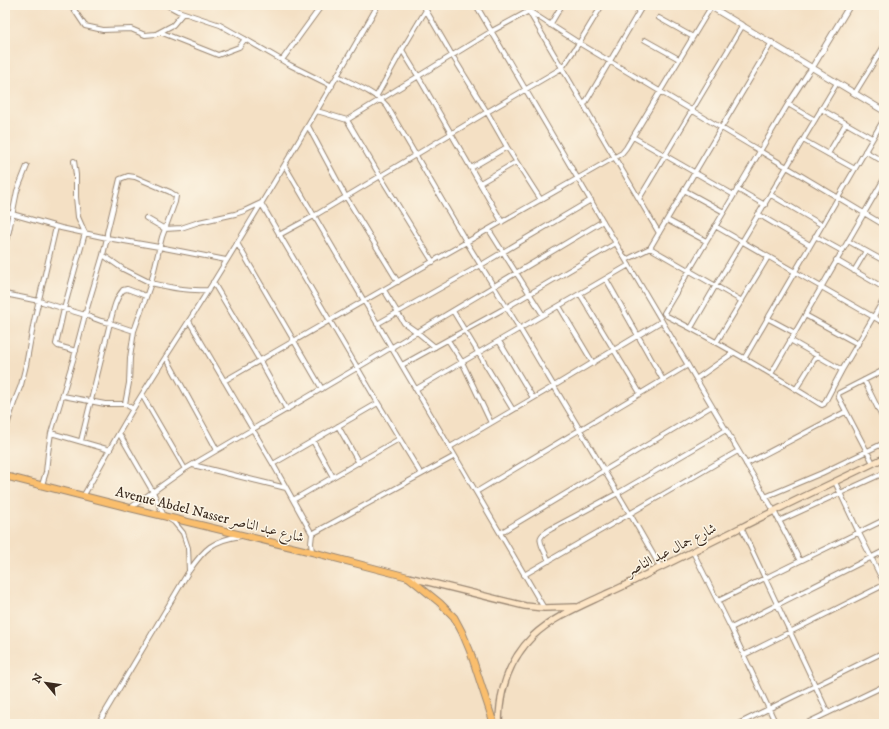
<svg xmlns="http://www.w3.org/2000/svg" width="889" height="729" font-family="'IM FELL DW Pica',Amiri,serif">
	<rect width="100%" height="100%" fill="#fcf5e5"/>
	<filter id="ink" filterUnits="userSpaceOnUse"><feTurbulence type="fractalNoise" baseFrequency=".025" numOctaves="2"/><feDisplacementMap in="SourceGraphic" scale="8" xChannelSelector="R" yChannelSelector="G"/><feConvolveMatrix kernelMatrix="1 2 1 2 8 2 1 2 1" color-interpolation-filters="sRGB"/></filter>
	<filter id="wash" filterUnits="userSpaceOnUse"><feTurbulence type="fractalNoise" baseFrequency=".012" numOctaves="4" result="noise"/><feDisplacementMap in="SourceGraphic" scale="16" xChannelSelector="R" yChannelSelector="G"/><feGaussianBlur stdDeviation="0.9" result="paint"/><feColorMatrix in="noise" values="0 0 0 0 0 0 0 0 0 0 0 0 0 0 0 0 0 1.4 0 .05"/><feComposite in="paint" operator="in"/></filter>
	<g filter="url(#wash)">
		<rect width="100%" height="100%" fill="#f4e0c4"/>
	</g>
	<g filter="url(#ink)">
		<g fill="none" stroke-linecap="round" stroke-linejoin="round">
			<defs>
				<path id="minor" d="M71,5l14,21 18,4 28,-1 14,6 11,-1 17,-9 10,-12
					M167,5l11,6 42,14 25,14 45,26 42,21
					M369,5l7,2
					M423,5l29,50 35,57 20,35 34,53
					M476,5l102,174 196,332 26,50
					M525,5l134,228
					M878,5l6,3
					M659,18l34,19
					M550,25l12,-20
					M160,32l58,23 21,-8 6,-8
					M645,40l34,19
					M402,50l16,26 84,146
					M282,60l40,-55
					M812,68l-4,5 -20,31 -124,209 3,3c52,26 103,57 153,88l2,1 2,-1 18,-34 42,-71
					M338,76c15,8 38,17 49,30l80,137 53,86 110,185 31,54
					M855,93l29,-47
					M376,97l26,-47 24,-40
					M788,104l27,16
					M584,105l59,-100
					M821,109l51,29
					M317,111l30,9 33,56 53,86
					M347,120l145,-89 37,-20 50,32 305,182
					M308,126l38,71 52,85
					M633,137l101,58
					M803,140l52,29
					M865,151l19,11
					M828,154l18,-31
					M74,161l2,14v22l2,20 7,16 -21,76 -8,35 2,2 18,5
					M285,166l259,442
					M471,168l36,-21
					M480,183l36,-21
					M737,189l28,16
					M684,190l40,22
					M771,195l51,30
					M639,199l104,-174
					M261,203l117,200 43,71
					M5,212l56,16 46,10 52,9 67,13
					M758,214l52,31
					M667,220l39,21
					M715,226l169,97
					M489,230l54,85
					M279,235l35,-19 173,-104 75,-44 17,-25 23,-38
					M815,236l27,15
					M848,241l36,20
					M5,243l4,-12 8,-40 10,-25
					M237,243l85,146
					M650,248l92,53
					M103,255l20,14 28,14 11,-46 3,-8 16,-1 18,-6 36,-8 9,-3 17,-8
					M626,260l24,-12 122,-206
					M836,260l48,28
					M854,271l12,-20
					M606,279l57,101
					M213,282l47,79 27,49
					M384,290l20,33 13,9 18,15
					M5,294l34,7 46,14 16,6 9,2 24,8 17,-48c21,5 36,8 57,7
					M580,294l60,99
					M559,306l34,57
					M453,311l60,99
					M805,315l53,29
					M767,318l28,15
					M189,321l84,143 39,70 -1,9 1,9
					M377,324l104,-59 110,-65
					M691,328l25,-43 121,-202
					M448,340l14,22 29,61
					M790,340l52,30
					M499,341l34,57
					M716,343l52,-86
					M166,357l51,93
					M744,359l140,-240
					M402,365l105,-58 109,-64
					M771,374l113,-195
					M696,379l37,-26
					M864,380l20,41
					M224,381l398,-228 4,-5 85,-141
					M416,389l213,-124
					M796,389l21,-34
					M142,395l43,74
					M63,396l42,8h20
					M133,409l-8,-5 4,-21 1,-25 4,-27
					M878,409l6,-3
					M338,426l21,37
					M5,431l10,-31 6,-15 5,-20 8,-44 22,-94
					M51,433l59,17
					M119,433l34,59 11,24 10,6 9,11 5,15 1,23
					M81,441l29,-118c3,-11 5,-24 13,-33l4,-1 19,7
					M313,441l20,36
					M450,447l104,-61 108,-65
					M873,463l-35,-67 1,-3 45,-23
					M273,464l105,-61
					M746,464l99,-52
					M193,465l93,23
					M835,482l24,51 25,50
					M42,485l4,-13 2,-19 3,-20 23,-76 11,-42 18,-60 4,-17v-5l13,-54 8,-3 7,1 35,15 6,4 -1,6 -10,27 -19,-11
					M476,492l212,-127
					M84,495c15,-27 30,-54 46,-81 27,-45 57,-89 84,-133 56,-91 111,-183 164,-276
					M765,497l57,-24 62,-30
					M293,500l106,-61
					M130,508l55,-39 172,-101 246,-147
					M779,521l105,-48
					M741,527l87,186
					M500,533l212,-127
					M312,534l143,-78
					M693,552l38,76 45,96
					M549,561c-2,-5 -11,-20 -8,-24 2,-4 7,-6 10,-8l67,-36 108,-63
					M524,575l214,-124
					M718,601l166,-81
					M731,628l153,-77
					M744,655l140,-70
					M98,724l91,-153c15,-22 24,-31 52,-35
					M738,724l146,-72
					M805,724l79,-38"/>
				<path id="tertiary" d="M708,5c59,35 117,71 176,106
					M812,68l38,-63"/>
				<path id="secondary" d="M408,577l117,29 19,2 32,-1
					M499,724c0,-33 10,-64 34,-88 20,-19 48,-30 73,-42 17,-7 33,-16 49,-24 29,-14 58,-29 87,-43 47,-24 95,-46 142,-69"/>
				<path id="primary" d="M5,476l125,32 182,44 96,25 32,26 14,14 8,15 8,19 24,73"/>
			</defs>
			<!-- minor casing -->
			<use href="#minor" stroke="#988571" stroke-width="6"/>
			<!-- tertiary casing -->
			<use href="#tertiary" stroke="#988571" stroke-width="7"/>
			<!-- secondary casing -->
			<use href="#secondary" stroke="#988571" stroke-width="8"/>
			<!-- primary casing -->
			<use href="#primary" stroke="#988571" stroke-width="8"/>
			<!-- minor -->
			<use href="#minor" stroke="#fff" stroke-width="4"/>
			<!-- tertiary -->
			<use href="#tertiary" stroke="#fff" stroke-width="5"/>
			<!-- secondary -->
			<use href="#secondary" stroke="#fde5c5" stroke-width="5.5"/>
			<!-- primary -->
			<use href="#primary" stroke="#fabe6d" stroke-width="6"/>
		</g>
	</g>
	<g text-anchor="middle" stroke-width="3" stroke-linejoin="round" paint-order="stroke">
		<!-- street labels -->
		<g font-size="14" fill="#3b2a1e" stroke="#fcf5e5">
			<text transform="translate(210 514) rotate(14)" y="5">Avenue Abdel Nasser شارع عبد الناصر</text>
			<text transform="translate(671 549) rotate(-27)" y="5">شارع جمال عبد الناصر</text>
		</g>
	</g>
	<!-- margin -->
	<rect width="889" height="729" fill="none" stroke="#fcf5e5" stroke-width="20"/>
	<!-- north arrow -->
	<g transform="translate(46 683) rotate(299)" stroke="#fcf5e5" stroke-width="3" paint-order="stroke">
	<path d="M0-3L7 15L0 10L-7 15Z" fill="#3b2a1e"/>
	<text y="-6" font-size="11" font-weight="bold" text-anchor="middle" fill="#3b2a1e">N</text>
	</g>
</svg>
